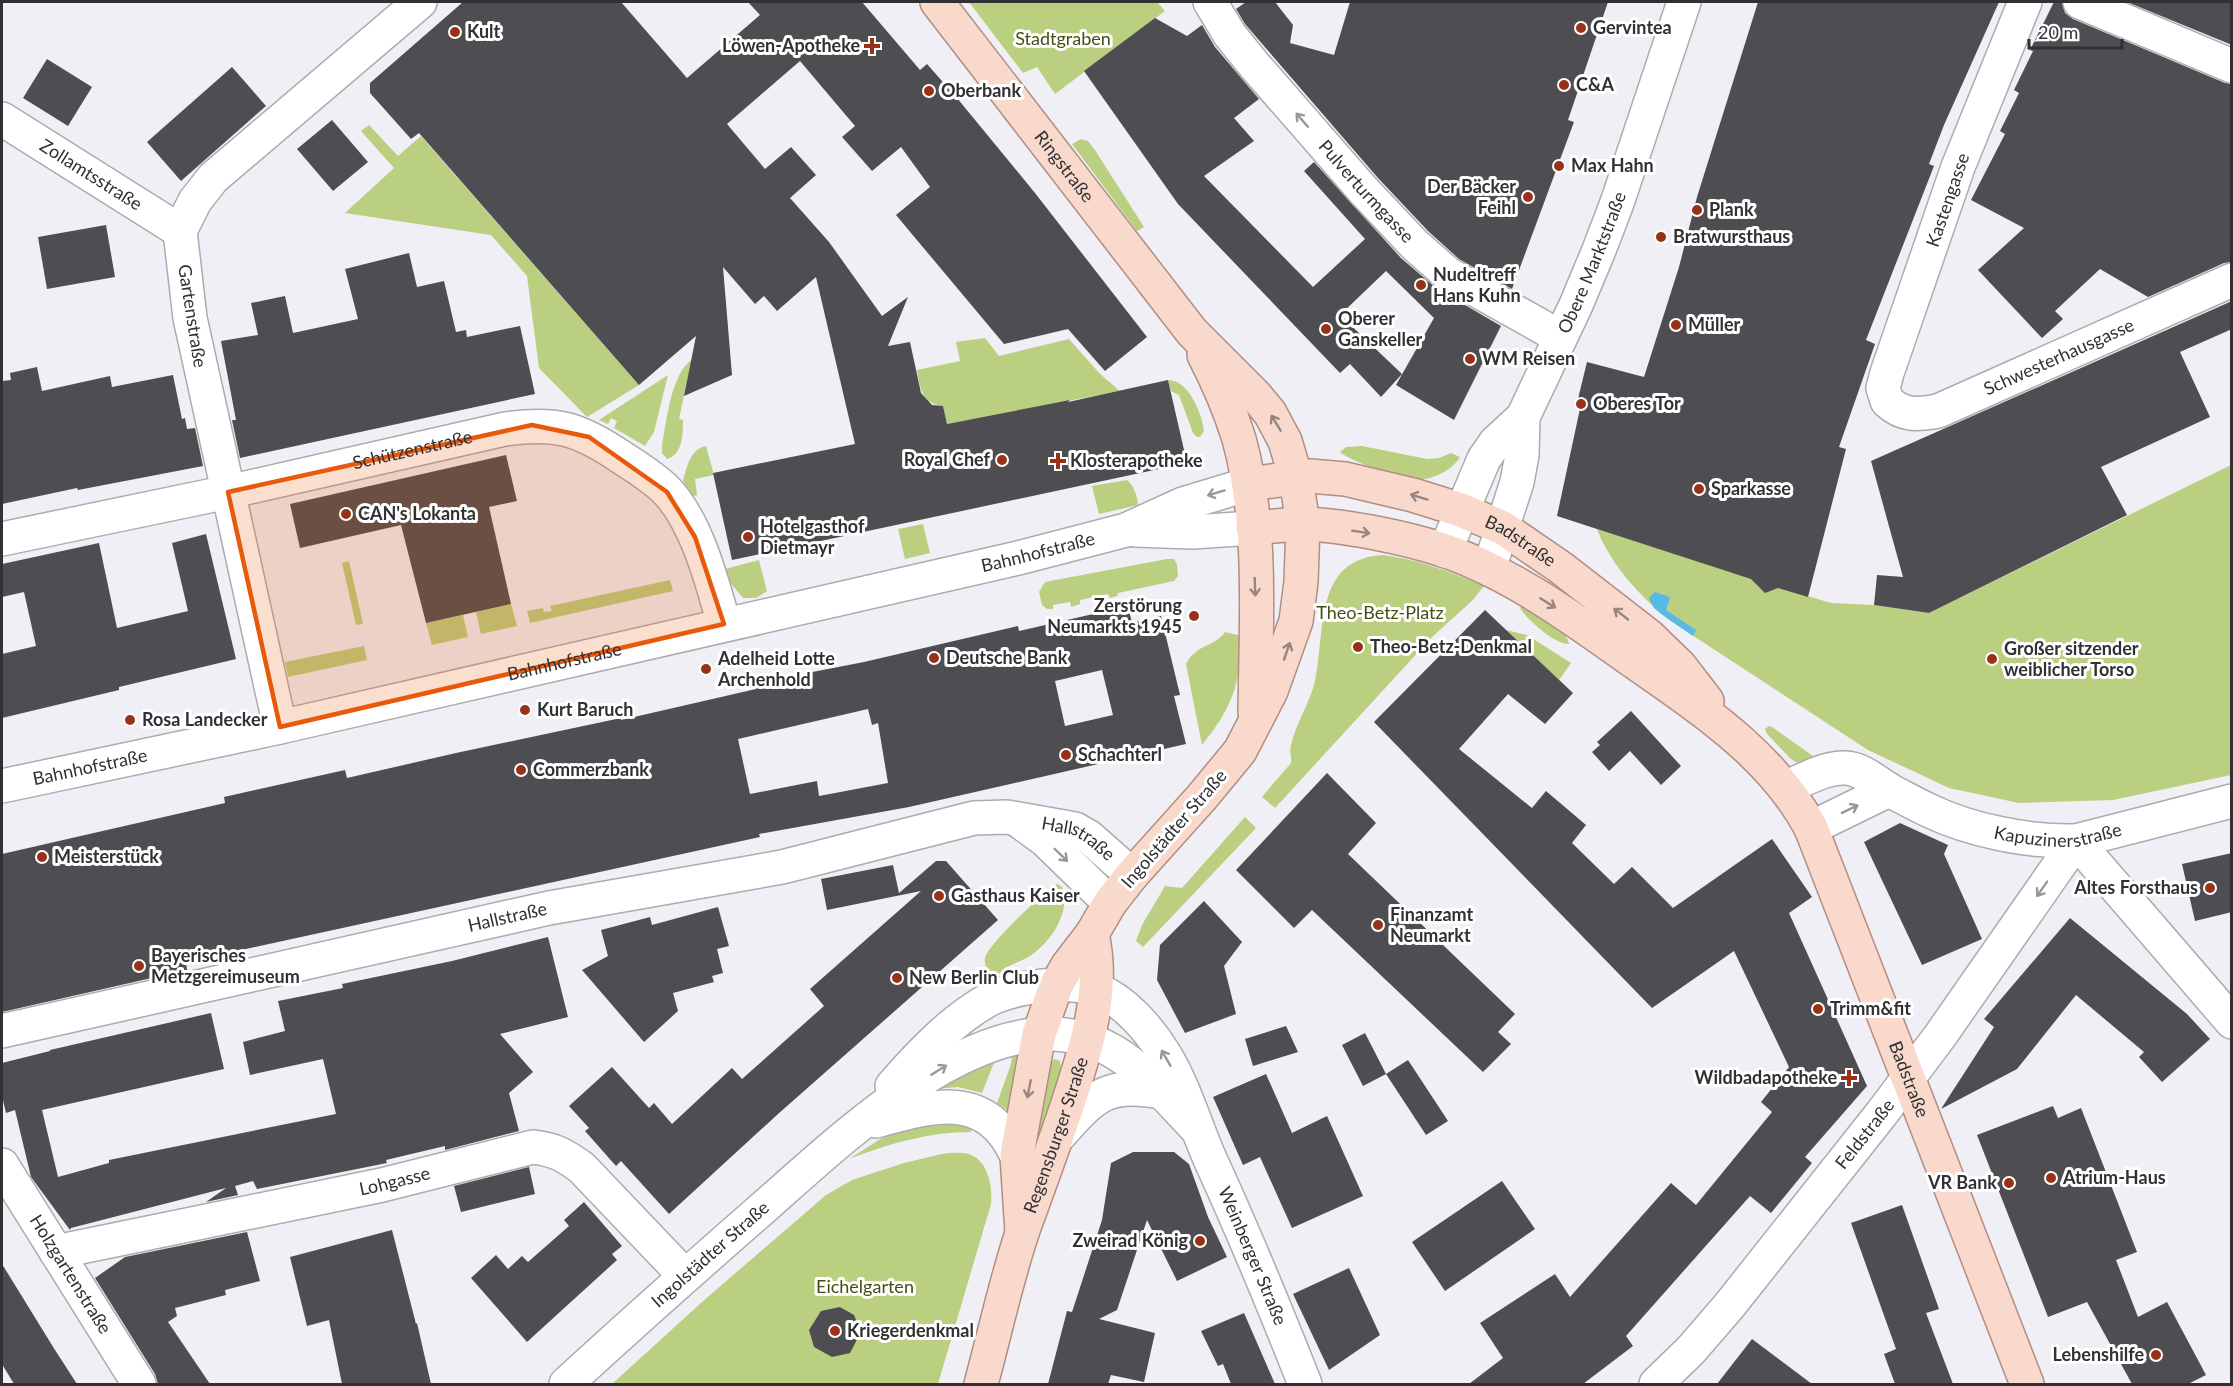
<svg xmlns="http://www.w3.org/2000/svg" width="2233" height="1386" font-family="Lato,sans-serif">
	<rect width="100%" height="100%" fill="#efeff5"/>
	<!-- green -->
	<path fill="#bacf80" d="M969,2h188l8,9 -110,83 -18,-27 -14,6z
		M369,125l29,31 23,-20 218,249 -52,32 -48,-49 -12,-92 -36,-41 -146,-22 49,-45 -33,-37z
		M1081,139l7,2 7,9 49,77 -7,4 -65,-87z
		M985,338l14,18 70,-17 31,35 20,17 -173,33 -4,-18c-21,-2 -23,-18 -26,-36l43,-9 -4,-19z
		M697,357l-8,15 -10,47 4,1c0,13 0,35 -16,39l-5,-6v-8c5,-24 9,-78 35,-88z
		M668,375l-14,57 -9,14 -31,-18 3,-7 -6,-3 -3,6 -9,-4z
		M1168,380c21,0 34,34 36,51l-4,6h-3l-4,-4 -14,-38 -8,-4z
		M706,446l8,29 -19,4 2,16 -6,2 -8,-16c4,-14 7,-32 23,-35z
		M1362,446l65,13 12,-1 12,-5 9,4c-6,11 -22,20 -35,22 -17,3 -72,-16 -85,-27l6,-5z
		M2231,465v310l-118,25 -94,3 -70,-15 -81,-38 -199,-130c-29,-24 -59,-56 -72,-91l159,51 1,5 7,6 13,-4 54,16 43,2 55,8z
		M1127,480c6,4 11,17 11,25l-39,9 -7,-28z
		M923,524l7,29 -25,6 -7,-30z
		M1384,555c36,5 67,17 100,31l-11,14 -41,37 -157,171 -13,-11 29,-34c1,-6 -2,-12 0,-18 5,-22 19,-42 24,-64 11,-50 -2,-123 69,-126z
		M1167,559h7l3,5 1,12 -4,5 -56,12 -1,3 -7,2 -2,-4 -28,6v4l-9,3 -1,-5 -17,3v4h-6l-5,-4 -3,-13 6,-10z
		M759,560l8,31 -11,7h-13l-15,-18 -3,-11z
		M349,561l14,63 -7,1 -14,-62z
		M670,580l3,11 -143,32 -3,-12 16,-3 1,4 8,-1 -2,-5z
		M511,604l6,22 -36,8 -5,-22z
		M1523,605c11,7 46,26 46,39 -13,1 -42,-24 -49,-36z
		M463,615l5,22 -36,8 -6,-22z
		M1506,630l21,5 44,28 -12,17z
		M1225,632l17,4c-3,50 -8,69 -40,109l-16,-81c11,-21 28,-16 39,-32z
		M364,646l3,14 -79,17 -3,-15z
		M1769,726l3,1 48,34 -19,4 -10,-6 -24,-25 -2,-5z
		M1245,817l11,11 -113,119 -7,-6 6,-16 23,-39 17,2z
		M1057,884l5,3c9,23 -9,52 -28,66 -7,6 -17,9 -25,13 -6,3 -10,8 -15,12l-4,-2c-3,-6 -6,-11 -5,-18 3,-14 58,-65 72,-74z
		M1020,1052l-5,63 -18,-12 14,-39 1,-9z
		M1054,1059l6,2 1,6 -17,64 -12,-3 18,-64z
		M995,1060l-13,33 -24,-6 -22,2z
		M972,1118l-1,14c-42,0 -83,12 -122,27l33,-21 29,-15z
		M942,1154c8,-1 18,-2 26,0 20,5 25,33 23,50l-53,180h-326l90,-82 124,-107 26,-15 52,-17z"/>
	<!-- water -->
	<path fill="#55bae8" d="M1655,592l15,5 -4,13 30,20 -3,6 -33,-23 -6,-5 -5,-10z"/>
	<!-- building -->
	<path fill="#4d4d52" fill-rule="evenodd" d="M463,2h158l66,76 73,-63 -12,-13h114l58,68 7,-6 30,34 78,95 112,144 -42,34 -37,-42 -64,15 -108,-129 34,-28 -29,-40 -29,24 -30,-34 13,-11 -55,-65 -73,63 38,45 26,-22 25,28 -26,23 39,44 53,74 26,-19 -20,49 22,-4 11,51 11,12 11,1 4,18 123,-24 -2,2 100,-22 19,83 -455,97 -19,-87 142,-29 -39,-167 -39,34 -13,-15 -9,8 -32,-37 9,108 -48,21 12,-60 -57,49 -220,-252 -8,6 -41,-46v-10z
		M1246,2h29l18,23 -3,18 44,12 16,-53h258l-40,118 6,2 -62,167 -53,-30 -31,-28 -50,-53 -133,-154 -9,-15z
		M1758,2h241l-55,123 -15,39 5,2 -68,174 9,4 -36,103 7,2 -38,148 -30,-9 -13,5 -14,-14 -194,-63 24,-112 -4,-1 10,-41 57,15 35,-110 18,-70z
		M2054,2h8l3,11 8,6 152,64 7,1v178l-8,1 -76,34 -48,-28 -45,42 8,8 -21,19 -64,-68 46,-42 -53,-28 34,-66 -5,-3 19,-38 -5,-3 19,-39 -3,-1z
		M2127,2h105v43z
		M1155,18l32,18 15,-11 13,22 44,52 -25,19 20,23 -50,35 109,111 52,-48 -61,-68 10,-9 87,96 35,30 65,38 -47,94 -58,-35 38,-67 -48,-47 -46,44 62,59 -21,23 -31,-33 -10,9 -162,-169 -94,-133z
		M47,59l45,28 -24,39 -45,-28z
		M232,67l34,39 -85,75 -34,-39z
		M332,120l36,42 -35,29 -36,-42z
		M106,225l9,52 -68,12 -9,-52z
		M409,253l8,34 27,-6 12,51 10,-2 1,7 53,-11 15,68 -295,64 -8,-38h4l-15,-79 37,-6 -7,-32 34,-7 8,37 65,-14 -13,-50z
		M2232,301v28l-52,23 30,65 -109,50 26,48 -198,98 -55,-8 3,-30 26,2 -32,-116z
		M37,367l5,24 68,-15 2,11 61,-12 9,44 3,-1 2,11 8,-1 8,38 -125,24 -1,-2 -75,16v-123l9,-1 -1,-7z
		M506,455l11,46 -28,6 22,97 -85,19 -25,-98 -101,23 -10,-44z
		M206,534l30,125 -117,28v3l-117,28v-64l34,-8 -12,-54 -22,5v-33l97,-21 18,85 71,-17 -16,-68z
		M1128,606l4,17 29,-7 19,79 -6,1 12,48 -277,63 -150,27 1,3 -574,125 1,8 -185,42v-158l223,-51 -1,-6 121,-27 2,8 109,-25 165,-35v2l135,-31 -1,-6 109,-21 154,-36 1,5zM1102,670l11,45 -48,11 -10,-45zM868,709l4,16 6,-2 10,60 -69,13 -2,-15 -67,13 -12,-55z
		M1485,610l88,83 -28,31 -37,-30 -49,55 73,59 14,-17 40,34 -14,18 42,41 18,-17 41,41 99,-69 40,58 -23,16 78,173 -62,71 7,6 -41,50 -21,-17 -124,140 7,10 -50,38h-114l34,-26 -23,-35 75,-49 15,23 101,-114 25,22 76,-93 -11,-10 28,-35 -55,-116 -82,57 -278,-286z
		M1631,711l50,55 -20,19 -31,-34 -21,20 -17,-19 8,-7 -3,-3z
		M1327,773l49,50 -28,31 167,160 -17,18 13,12 -28,28 -171,-162 -18,18 -58,-58z
		M1900,823l48,22 -4,9 38,85 -60,26 -58,-123z
		M2232,853v59l-37,9 -13,-57z
		M936,861h10l52,59 -220,194 -109,100 -48,-53 -5,5 -31,-35 4,-3 -20,-22 43,-39 37,41 5,-5 18,21 60,-56 10,11 82,-73 -14,-17 111,-98 -94,19 -6,-31 72,-14 6,28z
		M1204,901l38,41 -18,24 12,48 -51,19 -28,-53 3,-35z
		M718,907l11,39 -12,3 6,24 -11,3 2,6 -41,11 5,18 -34,31 -62,-72 26,-14 -7,-26 49,-13 2,8z
		M2070,918l117,96 23,25 -48,43 -23,-25 5,-5 -68,-57 -59,74 -76,40 53,-82 -10,-8z
		M548,937l20,80 -68,17 33,38 -24,21 10,38 -74,19v-4l-59,14 1,3 -130,26 -4,-8 -18,5 3,9 -32,7 20,-14 -155,40 -1,2 -39,-53 -16,-67 -9,3 -4,-17v-33l48,-12v-1l161,-37 13,56 -182,41 16,67 51,-14v-3l227,-46 -13,-55 -73,16 -7,-33 42,-11 -7,-30 65,-13 -1,-4 110,-23z
		M1286,1026l12,26 -45,14 -8,-27z
		M1365,1033l21,41 -23,12 -21,-41z
		M1408,1060l40,61 -22,14 -40,-61z
		M1266,1074l26,59 35,-17 36,80 -71,32 -32,-71 -17,8 -30,-68z
		M2053,1106l5,12 23,-10 56,144 -21,8 22,57 29,-15 39,73 -18,9h-56l-45,-82 -39,15 -71,-182z
		M1133,1152h41l15,12 19,53 19,40 -50,24 -30,-61 -30,90 -18,9 56,14 -11,49 -33,-7 -3,9h-60l19,-73 5,1 30,-92 9,-57z
		M529,1167l6,27 -74,18 -7,-26z
		M1502,1181l33,48 -90,62 -33,-49z
		M584,1202l38,44 -10,8 5,6 -90,82 -56,-64 25,-23 12,14 14,-13 6,6 41,-36 -5,-6z
		M1902,1205l37,104 -13,4 27,71h-58l-11,-30 12,-5 -45,-126z
		M392,1230l24,94 1,-1 14,61h-89l-13,-64 -22,6 -17,-69z
		M247,1232l13,49 -35,9 1,5 -51,13 2,8 -9,6 42,62h-52l-3,-10 -60,-96 30,-21z
		M2,1264l53,86 22,34h-63l-12,-20z
		M1349,1268l31,67 -51,35 -36,-76z
		M840,1307l14,8 7,17 -11,21 -18,4 -18,-10 -5,-17 12,-19z
		M1244,1313l31,71h-44l-8,-20 -5,2 -17,-35z
		M1752,1339l60,45h-95z"/>
	<g fill="none" stroke-linecap="round" stroke-linejoin="round">
		<defs>
			<g id="minor">
				<path id="s1" d="M1210,2l20,33 25,31 109,125 51,54 33,29 112,63"/>
				<path id="s2" d="M2025,2l-67,165 -71,206 -4,15 4,13c16,15 30,14 51,10l294,-131"/>
				<path d="M2080,2l152,64"/>
				<path id="s3" d="M2,119l178,112"/>
				<path d="M1135,530l57,2 61,-4"/>
				<path id="s4" d="M2,539l226,-47 277,-63c51,-7 73,-1 116,28 15,10 32,20 45,33 31,32 46,92 58,134"/>
				<path d="M1445,551l39,-92 11,-16 28,-26"/>
				<path id="s5" d="M1489,569l28,-87 5,-27 1,-38 53,-112 23,-55 18,-47 67,-201"/>
				<path d="M280,727l-90,-409 -10,-87 15,-30 18,-23 207,-176"/>
				<path id="s6" d="M2,786l278,-59 738,-169 108,-28 57,-26 66,-20"/>
				<path id="s7" d="M1785,788c19,-8 40,-21 61,-20 17,1 31,15 45,23 12,6 24,13 37,19 43,21 101,32 148,31l156,-40"/>
				<path d="M1019,821l26,19 65,63"/>
				<path d="M1811,828l78,-38"/>
				<path id="s8" d="M2,1031l547,-123 233,-41 192,-49 33,-1 68,12 14,8 43,38"/>
				<path id="s9" d="M892,1086c28,-32 61,-67 98,-87 24,-12 82,-20 107,-9 27,10 53,40 68,65 19,31 30,70 45,104 34,74 65,149 95,225"/>
				<path d="M876,1121c58,-16 110,-32 141,35"/>
				<path d="M1056,1139c36,-40 47,-58 105,-47"/>
				<path id="s10" d="M2,1165l137,219"/>
				<path id="s11" d="M56,1252l326,-67 151,-38c21,2 33,9 49,21l103,108"/>
				<path id="s12" d="M566,1384c62,-57 125,-113 189,-169 75,-65 209,-199 317,-179 54,9 89,56 125,93"/>
				<path id="s13" d="M1656,1384l35,-34 38,-44 153,-193 58,-77 136,-195 156,181"/>
			</g>
			<g id="major">
				<path id="s14" d="M937,2l255,330 64,64 14,17 15,28 11,37 7,46 -2,58 -5,39 -25,70 -31,60 -38,46 -70,78 -22,28 -18,31 -24,31 -12,21 -17,48 -20,109 -2,13 5,76"/>
				<path d="M1204,355c14,27 26,55 35,84 24,87 17,183 16,273"/>
				<path id="s15" d="M1249,484l61,-8 35,3 68,16 48,15 42,18 57,39 89,69 31,30 27,35"/>
				<path id="s16" d="M1253,528c17,-1 34,-4 50,-4 41,1 105,14 143,27 68,24 126,67 184,108 68,48 141,94 181,169l216,556"/>
				<path id="s17" d="M981,1384c14,-51 25,-104 42,-154 16,-44 32,-87 46,-130 18,-54 36,-109 23,-166"/>
			</g>
		</defs>
		<!-- minor casing -->
		<use href="#minor" stroke="#ababb0" stroke-width="36"/>
		<!-- major casing -->
		<use href="#major" stroke="#b28e82" stroke-width="36"/>
		<!-- minor -->
		<use href="#minor" stroke="#fff" stroke-width="33"/>
		<!-- major -->
		<use href="#major" stroke="#fad9cd" stroke-width="33"/>
	</g>
	<!-- one-way arrows -->
	<defs><path id="oneway-shaft" d="M-6 0H5M1.5-3L5.5 0L1.5 3" fill="none" stroke-width="1.6" stroke-linecap="round" stroke-linejoin="round" transform="scale(1.5)"/></defs>
	<g stroke="#989899">
		<use href="#oneway-shaft" transform="translate(1302 120) rotate(-131)"/>
		<use href="#oneway-shaft" transform="translate(1216 493) rotate(163)"/>
		<use href="#oneway-shaft" transform="translate(1850 809) rotate(-26)"/>
		<use href="#oneway-shaft" transform="translate(1061 855) rotate(44)"/>
		<use href="#oneway-shaft" transform="translate(2042 889) rotate(125)"/>
		<use href="#oneway-shaft" transform="translate(1166 1058) rotate(-120)"/>
		<use href="#oneway-shaft" transform="translate(939 1070) rotate(-32)"/>
	</g>
	<g stroke="#968580">
		<use href="#oneway-shaft" transform="translate(1276 423) rotate(-121)"/>
		<use href="#oneway-shaft" transform="translate(1419 497) rotate(-163)"/>
		<use href="#oneway-shaft" transform="translate(1361 532) rotate(9)"/>
		<use href="#oneway-shaft" transform="translate(1255 587) rotate(88)"/>
		<use href="#oneway-shaft" transform="translate(1548 603) rotate(32)"/>
		<use href="#oneway-shaft" transform="translate(1621 614) rotate(-142)"/>
		<use href="#oneway-shaft" transform="translate(1287 651) rotate(-71)"/>
		<use href="#oneway-shaft" transform="translate(1029 1089) rotate(101)"/>
	</g>
	<!-- marked area -->
	<path fill="#e8590c" fill-opacity="0.2" stroke="#e8590c" stroke-width="4.5" stroke-linejoin="round" d="M532,425l57,12 78,55 28,45 29,87 -444,103 -52,-235z"/>
	<!-- markers -->
	<g fill="#993118" stroke="#fff" stroke-width="2">
		<circle cx="1581" cy="28" r="6"/>
		<circle cx="455" cy="32" r="6"/>
		<path d="M869 37h6v6h6v6h-6v6h-6v-6h-6v-6h6z"/>
		<circle cx="1564" cy="85" r="6"/>
		<circle cx="929" cy="91" r="6"/>
		<circle cx="1559" cy="166" r="6"/>
		<circle cx="1528" cy="197" r="6"/>
		<circle cx="1697" cy="210" r="6"/>
		<circle cx="1661" cy="237" r="6"/>
		<circle cx="1421" cy="285" r="6"/>
		<circle cx="1676" cy="325" r="6"/>
		<circle cx="1326" cy="329" r="6"/>
		<circle cx="1470" cy="359" r="6"/>
		<circle cx="1581" cy="404" r="6"/>
		<circle cx="1002" cy="460" r="6"/>
		<path d="M1055 452h6v6h6v6h-6v6h-6v-6h-6v-6h6z"/>
		<circle cx="1699" cy="489" r="6"/>
		<circle cx="346" cy="514" r="6"/>
		<circle cx="748" cy="537" r="6"/>
		<circle cx="1194" cy="616" r="6"/>
		<circle cx="1358" cy="647" r="6"/>
		<circle cx="934" cy="658" r="6"/>
		<circle cx="1992" cy="659" r="6"/>
		<circle cx="706" cy="669" r="6"/>
		<circle cx="525" cy="710" r="6"/>
		<circle cx="130" cy="720" r="6"/>
		<circle cx="1066" cy="755" r="6"/>
		<circle cx="521" cy="770" r="6"/>
		<circle cx="42" cy="857" r="6"/>
		<circle cx="2210" cy="888" r="6"/>
		<circle cx="939" cy="896" r="6"/>
		<circle cx="1378" cy="925" r="6"/>
		<circle cx="139" cy="966" r="6"/>
		<circle cx="897" cy="978" r="6"/>
		<circle cx="1818" cy="1009" r="6"/>
		<path d="M1846 1069h6v6h6v6h-6v6h-6v-6h-6v-6h6z"/>
		<circle cx="2051" cy="1178" r="6"/>
		<circle cx="2009" cy="1183" r="6"/>
		<circle cx="1200" cy="1241" r="6"/>
		<circle cx="835" cy="1331" r="6"/>
		<circle cx="2156" cy="1355" r="6"/>
	</g>
	<g text-anchor="middle" stroke-width="6" stroke-linejoin="round" paint-order="stroke">
		<!-- poi labels -->
		<g font-size="18" font-weight="bold" fill="#313133" stroke="#fff" text-anchor="start">
			<text x="1593" y="34">Gervintea</text>
			<text x="467" y="38">Kult</text>
			<text x="860" y="52" text-anchor="end">Löwen-Apotheke</text>
			<text x="1576" y="91">C&amp;A</text>
			<text x="941" y="97">Oberbank</text>
			<text x="1571" y="172">Max Hahn</text>
			<text x="1516" y="193" text-anchor="end">Der Bäcker<tspan x="1516" dy="21">Feihl</tspan></text>
			<text x="1709" y="216">Plank</text>
			<text x="1673" y="243">Bratwursthaus</text>
			<text x="1433" y="281">Nudeltreff<tspan x="1433" dy="21">Hans Kuhn</tspan></text>
			<text x="1338" y="325">Oberer<tspan x="1338" dy="21">Ganskeller</tspan></text>
			<text x="1688" y="331">Müller</text>
			<text x="1482" y="365">WM Reisen</text>
			<text x="1593" y="410">Oberes Tor</text>
			<text x="990" y="466" text-anchor="end">Royal Chef</text>
			<text x="1070" y="467">Klosterapotheke</text>
			<text x="1711" y="495">Sparkasse</text>
			<text x="358" y="520">CAN's Lokanta</text>
			<text x="760" y="533">Hotelgasthof<tspan x="760" dy="21">Dietmayr</tspan></text>
			<text x="1182" y="612" text-anchor="end">Zerstörung<tspan x="1182" dy="21">Neumarkts 1945</tspan></text>
			<text x="1370" y="653">Theo-Betz-Denkmal</text>
			<text x="2004" y="655">Großer sitzender<tspan x="2004" dy="21">weiblicher Torso</tspan></text>
			<text x="946" y="664">Deutsche Bank</text>
			<text x="718" y="665">Adelheid Lotte<tspan x="718" dy="21">Archenhold</tspan></text>
			<text x="537" y="716">Kurt Baruch</text>
			<text x="142" y="726">Rosa Landecker</text>
			<text x="1078" y="761">Schachterl</text>
			<text x="533" y="776">Commerzbank</text>
			<text x="54" y="863">Meisterstück</text>
			<text x="2198" y="894" text-anchor="end">Altes Forsthaus</text>
			<text x="951" y="902">Gasthaus Kaiser</text>
			<text x="1390" y="921">Finanzamt<tspan x="1390" dy="21">Neumarkt</tspan></text>
			<text x="151" y="962">Bayerisches<tspan x="151" dy="21">Metzgereimuseum</tspan></text>
			<text x="909" y="984">New Berlin Club</text>
			<text x="1830" y="1015">Trimm&amp;fit</text>
			<text x="1837" y="1084" text-anchor="end">Wildbadapotheke</text>
			<text x="2063" y="1184">Atrium-Haus</text>
			<text x="1997" y="1189" text-anchor="end">VR Bank</text>
			<text x="1188" y="1247" text-anchor="end">Zweirad König</text>
			<text x="847" y="1337">Kriegerdenkmal</text>
			<text x="2144" y="1361" text-anchor="end">Lebenshilfe</text>
		</g>
		<!-- park labels -->
		<g font-size="18" fill="#425011" stroke="#fff">
			<text x="1063" y="45">Stadtgraben</text>
			<text x="1380" y="619">Theo-Betz-Platz</text>
			<text x="865" y="1293">Eichelgarten</text>
		</g>
		<!-- street labels -->
		<g font-size="18" fill="#313133" stroke="#fff">
			<text dy="6" stroke="none"><textPath href="#s14" startOffset="208">Ringstraße</textPath></text>
			<text dy="6" stroke="none"><textPath href="#s3" startOffset="105">Zollamtsstraße</textPath></text>
			<text dy="6" stroke="none"><textPath href="#s1" startOffset="246">Pulverturmgasse</textPath></text>
			<text transform="translate(1948 200) rotate(-71)" y="6">Kastengasse</text>
			<text dy="6" stroke="none"><textPath href="#s5" startOffset="326">Obere Marktstraße</textPath></text>
			<text transform="translate(192 316) rotate(81)" y="6">Gartenstraße</text>
			<text dy="6" stroke="none"><textPath href="#s2" startOffset="612">Schwesterhausgasse</textPath></text>
			<text dy="6" stroke="none"><textPath href="#s4" startOffset="420">Schützenstraße</textPath></text>
			<text dy="6" stroke="none"><textPath href="#s15" startOffset="284">Badstraße</textPath></text>
			<text dy="6" stroke="none"><textPath href="#s6" startOffset="1062">Bahnhofstraße</textPath></text>
			<text dy="6" stroke="none"><textPath href="#s6" startOffset="576">Bahnhofstraße</textPath></text>
			<text dy="6" stroke="none"><textPath href="#s6" startOffset="90">Bahnhofstraße</textPath></text>
			<text dy="6" stroke="none"><textPath href="#s7" startOffset="292">Kapuzinerstraße</textPath></text>
			<text transform="translate(1174 829) rotate(-49)" y="6">Ingolstädter Straße</text>
			<text dy="6" stroke="none"><textPath href="#s8" startOffset="1104">Hallstraße</textPath></text>
			<text dy="6" stroke="none"><textPath href="#s8" startOffset="518">Hallstraße</textPath></text>
			<text dy="6" stroke="none"><textPath href="#s16" startOffset="930">Badstraße</textPath></text>
			<text dy="6" stroke="none"><textPath href="#s13" startOffset="326">Feldstraße</textPath></text>
			<text dy="6" stroke="none"><textPath href="#s17" startOffset="260">Regensburger Straße</textPath></text>
			<text dy="6" stroke="none"><textPath href="#s11" startOffset="346">Lohgasse</textPath></text>
			<text dy="6" stroke="none"><textPath href="#s12" startOffset="194">Ingolstädter Straße</textPath></text>
			<text dy="6" stroke="none"><textPath href="#s9" startOffset="556">Weinberger Straße</textPath></text>
			<text dy="6" stroke="none"><textPath href="#s10" startOffset="129">Holzgartenstraße</textPath></text>
		</g>
	</g>
	<!-- border -->
	<rect width="2233" height="1386" fill="none" stroke="#313133" stroke-width="6"/>
	<!-- scale -->
	<path d="M2029 39v9h93v-9" fill="none" stroke="#313133" stroke-width="3"/>
	<text x="2038" y="39" font-size="18" fill="#313133" stroke="#ffffff" stroke-width="4.5" paint-order="stroke">20 m</text>
</svg>
